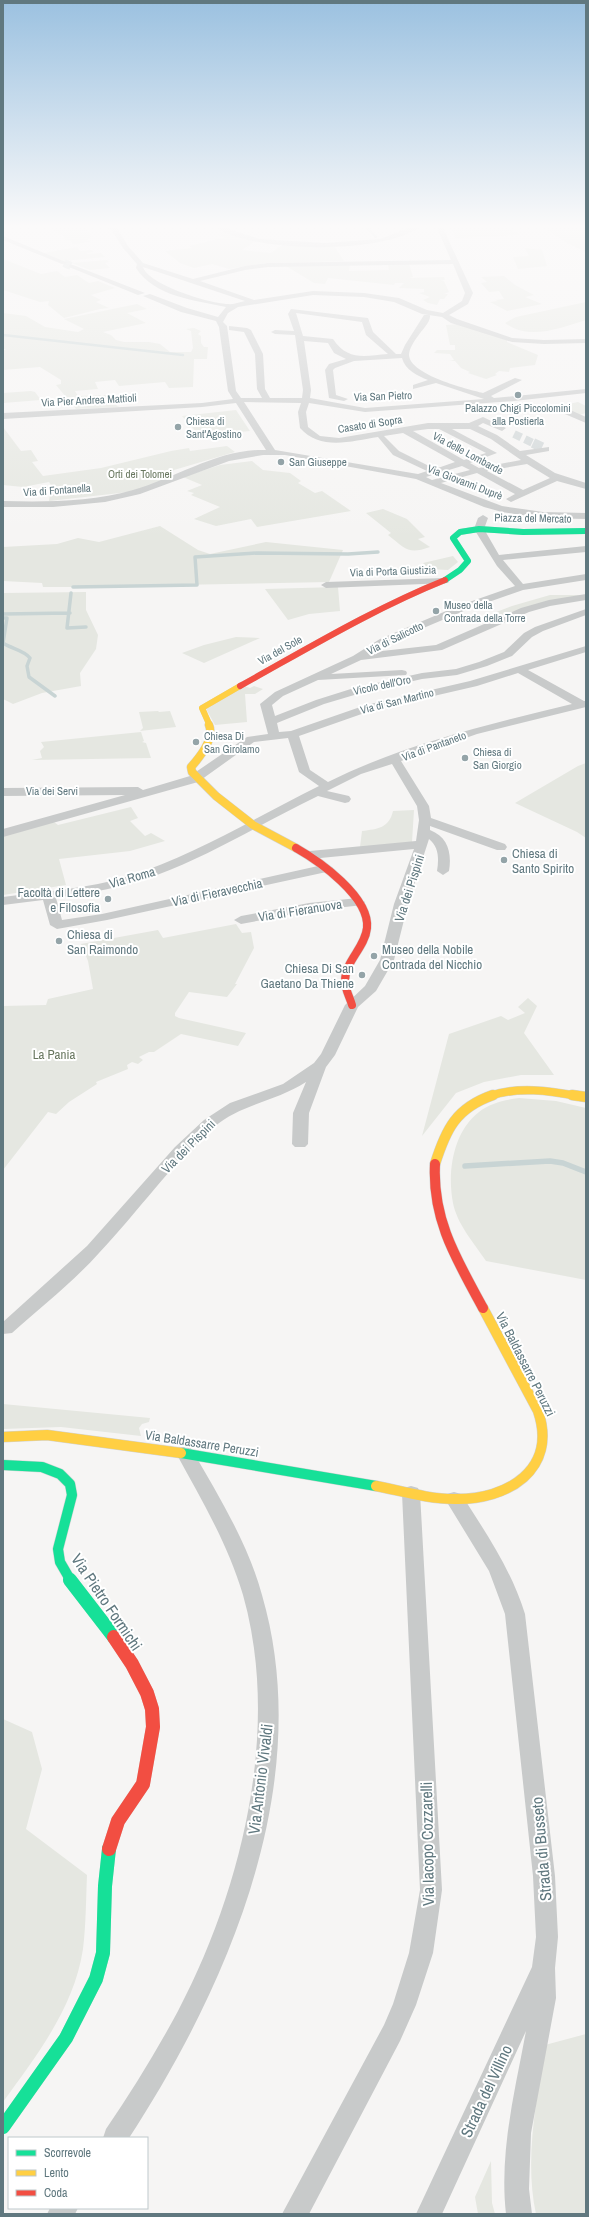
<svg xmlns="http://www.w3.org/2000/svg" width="589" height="2217" font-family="'Archivo Narrow',sans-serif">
	<rect width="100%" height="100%" fill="#f6f5f4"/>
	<!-- green -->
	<path fill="#e5e7e1" d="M53,228l34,1 1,1 -6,1 7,1 2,7 -6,1 6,2 -18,2 -4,-4 -7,-1 3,-2 -7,-4 7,-1 -8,1z
		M451,228h57l12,7 -64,3z
		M544,228h42v24l-19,-9z
		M223,231l31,11 -12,8 29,3 11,-8 52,1 10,15 -79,2 -36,6 -17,-5 -18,4 -14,-5 -15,-12 27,-3 -3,-2 37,-9 -8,-2z
		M77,247l3,4 12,-1 2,2 -7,1 1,1 13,-1 4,4 -41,4 -20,-8z
		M525,248l17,2 5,16 -29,3 -5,-12 16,-1z
		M3,259l38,15 16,-3 8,6 12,-2 12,8 9,-2 17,7 -24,7 10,5 -5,2 13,6 -9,1 -36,9 -16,-13 1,-4 -9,1 -37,-12z
		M107,260l2,2 -4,1 5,5 -20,2 -18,-7z
		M388,264h21l4,13 -4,1 35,-1 1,3h-4l3,1 5,11 -5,2h4l-4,5h-4l-3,6 -9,-2 -5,-3 7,-3 -11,-4 5,-1v-3l-25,-1 5,-5h-9l-1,2 -66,-7 -3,6 -11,-1 -28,-17 64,-1 -1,6 40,-1z
		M504,276l11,9 19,10 -9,2 17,7 -35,7 -17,-9 8,-1 -3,-1 9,-1 -5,-8 -10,1 -8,-9 6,-1 -6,-5z
		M586,302v18c-26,8 -57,21 -81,3l11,-6z
		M137,304l10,5 -20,4 19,10 -43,9 8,3 5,5 8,2h25l11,2 10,8h21l2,-4 -2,-17 -5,-2 8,-1 7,3 -3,3 3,2v7l3,4h4l-1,12h-13l-1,28 -24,1 -4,-6 -46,4 -4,-6 -20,2 3,7 -23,2 3,5 28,-1 4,7h5l2,4 3,1 -44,2 -20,-24 5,-1v-4l-21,-13 -37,3v-19l3,-2h-3v-36l23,3 19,11 33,5 6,-3 -20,-10z
		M460,324l47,16v2l31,13 -3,10 -25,3 -1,4 -10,-1 -4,3 2,1 -11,4 -18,-6 2,-1 -9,-4 -6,-7h-6l5,-1 -4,-6 -16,-1 3,-3h18v-5h-5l-4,-20z
		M31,391l4,1 6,8 -38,3v-10z
		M578,402l8,4v7l-7,2 -20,-9z
		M236,410l14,21 -50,5 -18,-20z
		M3,427l18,24 10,-1 7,11 -6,1 11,14 58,-8 70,-17 18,-3 1,3 37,-5 8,6 -61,18 -10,11 -35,11 -80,9 2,-16 -2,-3 -26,5 -20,-2z
		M252,461l11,9 27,3 11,8 -3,2 17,10 7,-2 29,20 -94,16 -6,-8 -35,7 -22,-7 26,-12 -29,-12 3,-2 -7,-2 15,-6 -19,-8 37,-12z
		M383,509l24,10 18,18 -7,2 12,8c-22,8 -24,2 -42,-12l3,-2 -25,-20z
		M160,526l38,24 12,4 56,-12 77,8 -14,32 -259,5h-27l-1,-4 -39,-2v-34l54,-3 21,-6 21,4z
		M453,556l5,6 -10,8 -19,-1 -6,-6z
		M338,587l2,24 -31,3 -21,6 -23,-31z
		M86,592v18l12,25 -2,14 -16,24 1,13 -39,7 -29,11 -10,-5v-106z
		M550,595h34l-90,25 -8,-4 26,-10z
		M236,637l24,1 -56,25 -22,-10 22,-8z
		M244,686l6,2 4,-2 9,3 -8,5h-10l2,28 -32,3 -10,-18z
		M158,711l1,1 11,-1 6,16 -36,4 3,-3 -4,-16z
		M141,732l3,9 -2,1 4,1 5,15 -119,2 10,-2 -2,-7 4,-4 -3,-5z
		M586,763v75l-9,-6 -62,-29 63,-37z
		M131,807l7,11 -8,3 15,15 6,-3 14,8 -35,10 -71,8 7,26 -63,10v-59l51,-14 4,3z
		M414,810l-2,32 -52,5 2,-16c16,-2 27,-3 31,-20z
		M236,924l6,9 9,-1 3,16 -19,36h2l-10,13 -38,-5 -14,21v3l4,2 67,15 -8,13 -57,-12 -27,18h-5l-10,5 4,3 -5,4 -6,-2 -5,3 1,4 -32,13 1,2 -28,18 -13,12 -8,-2 -45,58v-164l43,-1 2,-6 45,-10 -5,-28 -7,-17 77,-14 5,8z
		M528,998l9,8 -13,27 30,42h-33l-37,7 -28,11 -34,43 27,-102 52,-18 7,4 17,-7 -7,-6z
		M519,1098l37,3 30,7v172l-100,-19c-12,-18 -29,-37 -33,-58 -6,-31 0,-71 26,-91 11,-9 26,-12 40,-14z
		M3,1404l147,14 -1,4 -7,2 -3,4 2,8 -80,-9 -58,2z
		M3,1719l29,13 10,37 -16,60 61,46c-1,24 -1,50 -4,74 -9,59 -46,106 -80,153z
		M586,2034v180h-50c-12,-55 1,-114 9,-169z
		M491,2161l1,42 3,11h-17l-3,-17z"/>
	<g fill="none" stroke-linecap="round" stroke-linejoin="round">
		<!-- stream-far2 -->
		<path stroke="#c8d4d4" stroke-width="2.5" d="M367,228l9,9
			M3,335l180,20"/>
		<!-- stream-far1 -->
		<path stroke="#c8d4d4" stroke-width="3.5" d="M73,587l124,-2 -2,-28 62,-4 91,1 30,-2
			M71,593l-4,35 19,-1
			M3,614l67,-1
			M3,618h4l-4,25c9,6 21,7 27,15l-3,8 2,11 26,19"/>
		<!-- stream -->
		<path stroke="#c8d4d4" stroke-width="5.5" d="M465,1166l85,-5 13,2 23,9"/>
		<!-- street-tunnel-far1 -->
		<path stroke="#d0d6d7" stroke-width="8" stroke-dasharray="8 4" stroke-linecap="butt" d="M64,263l7,3
			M514,434l21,10"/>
		<!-- street-tunnel -->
		<path stroke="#d0d6d7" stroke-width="10" stroke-dasharray="10 5" stroke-linecap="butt" d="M533,443l13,6"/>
		<defs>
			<path id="fast-far2" d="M445,580l15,-10 8,-9 -15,-23 7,-6 19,-3 44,3 63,-1"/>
			<path id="fast-far1" d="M181,1453l195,33
				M3,1465l39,2 18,7 10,10 2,11 -14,54 2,13 11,19"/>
			<path id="fast" d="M70,1580l44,57
				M3,2127l63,-89 30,-59 7,-26 2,-67 4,-37"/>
			<path id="slow-far2" d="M210,726l-8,-18 38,-22"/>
			<path id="slow-far1" d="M209,725c6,14 -9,32 -18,42l1,5 24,24 37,29 43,23
				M490,1096c28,-10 60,-5 88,0"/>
			<path id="slow" d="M572,1095l14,2
				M435,1164c11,-35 21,-56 58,-69
				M3,1437l44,-2 134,18
				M376,1486c26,5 52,13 79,13 52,1 103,-29 83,-88l-55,-103"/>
			<path id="jam-far3" d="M240,686c67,-37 133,-77 205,-106"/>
			<path id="jam-far2" d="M296,848c23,13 74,49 71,80 -2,20 -22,33 -22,53 0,9 5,16 7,24"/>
			<path id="jam-far1" d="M435,1164c-3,56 22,96 48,144"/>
			<path id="jam" d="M109,1849l9,-28 25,-37 10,-57 -1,-18 -5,-16 -15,-29 -18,-27"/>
		</defs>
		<!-- fast-far2 casing -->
		<use href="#fast-far2" stroke="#d1d2d2" stroke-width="6"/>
		<!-- fast-far1 casing -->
		<use href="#fast-far1" stroke="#d1d2d2" stroke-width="11"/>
		<!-- fast casing -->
		<use href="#fast" stroke="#d1d2d2" stroke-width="14"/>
		<!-- slow-far2 casing -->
		<use href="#slow-far2" stroke="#d1d2d2" stroke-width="6"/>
		<!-- slow-far1 casing -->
		<use href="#slow-far1" stroke="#d1d2d2" stroke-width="9"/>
		<!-- slow casing -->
		<use href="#slow" stroke="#d1d2d2" stroke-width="11"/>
		<!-- jam-far3 casing -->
		<use href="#jam-far3" stroke="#d1d2d2" stroke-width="6"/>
		<!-- jam-far2 casing -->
		<use href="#jam-far2" stroke="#d1d2d2" stroke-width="9"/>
		<!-- jam-far1 casing -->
		<use href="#jam-far1" stroke="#d1d2d2" stroke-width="11"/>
		<!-- jam casing -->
		<use href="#jam" stroke="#d1d2d2" stroke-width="14"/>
		<!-- street -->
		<path fill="#c8caca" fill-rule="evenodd" d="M110,228h7l11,18 15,17 50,16 52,-13 23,-3 183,-3 -14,-32h6l30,65 -5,11 -19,11 8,4 55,19 32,2 42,-1v4l-42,1 -32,-2 -61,-19 -9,-6 -20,-3 -28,-12 -30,-5 -51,-2 -75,12 -10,6 -5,9 4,4 9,65 5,7h21l-5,-9 -2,-35 -11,-22 -15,-2v-4l18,2 4,2 12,24 2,35 5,9h32l1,-8 -8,-55 -20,-1 -4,-2 4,-2 19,1 -6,-17 3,-5 77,9 5,14 23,22h5l4,-9 19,-30h6c1,7 -8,15 -12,21 -4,5 -9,13 -9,19 1,20 58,34 74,38l32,-15 7,2 -31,16 3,2 92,-9v4l-72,8 -149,11 -56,-9 -3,9 2,15 12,9 19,2 89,-15h41l14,-6 23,11 -4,3 -19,-8 -5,3 19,9 23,16 29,-4v4l-23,4 29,18 31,10v6l-29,-8 -46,21 -5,-3 9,-5 -38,-21 -36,10 61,23 41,6 43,1v6l-43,-1 -41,-6 -18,-5 -68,-28 -131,-24h-22l-34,6 -89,33 -35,8 -52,5h-50v-6c43,1 88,1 130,-11 43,-12 87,-42 133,-40l-30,-47 -34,4 -199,12v-6l199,-10 31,-4 -5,-8 -9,-64 -3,-6 -35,-9 -38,-16 7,-2 37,14 31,9 8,-10c-32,-7 -71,-10 -90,-39l1,-4 -14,-16zM453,264l12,29 -3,8 -19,12 -16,-3 -28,-12 -35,-5 -51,-2 -59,9 -54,-19 45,-11 23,-3zM143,267l102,34c-4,1 -8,2 -12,3 -18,2 -85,-19 -90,-37zM296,313l66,9 4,13 22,19c-24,2 -40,7 -55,-15l-30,-3zM304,341l24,2 6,10 12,6 -17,5 -4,6 4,28 15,3 4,-2 -12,-4 -3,-25 2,-2 19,-7 48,-3c3,12 16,18 26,22l-15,5v4l23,-6 48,16 -119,9 -55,-10 1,-8zM244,402l57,1 -3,9 2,16c20,23 52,13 78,9l15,18 34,16 -9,3 -143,-24zM428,429h11l47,24 -22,7 -51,-29zM452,429h18l21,10 30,21 -42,8 -9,-5 27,-10zM403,433l52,29 -20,7 -36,-18 -15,-15zM527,464l23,14 -27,12 -36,-19zM462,466l8,4 -38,10 -6,-3z
			M217,228h10l32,11 66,4 55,-4 28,-11h10c-36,26 -165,25 -201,0z
			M3,236l63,26 1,1 -5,1 -59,-24z
			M69,265h4l72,28 -7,2 -69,-28z
			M553,405h6l27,12v6l-33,-14z
			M483,515l5,3 -4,11 15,26 87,-9v6l-83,8 20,24 63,-10v6l-63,10 -57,20 -78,33 -15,9 63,-7 85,-37 28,-8 37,-6v6l-36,6 -21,6 -87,38 -81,10 -30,14 71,-4 4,1 1,2 -1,2 -88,5 -35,16 -11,9 3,11 41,-16 38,-12 68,-15 34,-4 23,-7 25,-10 20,-19 11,-6 51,-18v6l-43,16 -11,6 -20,19 -25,10 -30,9 -35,4 -61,14 -37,11 -47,19 2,9 12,-1 75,-26 104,-24 116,-35v6l-58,18 56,31h2v6l-109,27 -76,27 28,45 2,12 74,26 2,3 -2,3h-8l-67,-24v4c18,7 22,23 19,41l-6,4 -6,-4c2,-12 2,-24 -8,-32l-21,65 -14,56 -18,31 -18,16 -23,48 -9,12 -17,46 -1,31 -3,3h-10l-3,-3 1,-31 13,-31c-29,19 -65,22 -92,45 -43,37 -76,85 -115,126 -26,29 -58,54 -87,80l-9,1v-12l84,-76 88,-99 29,-27 26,-17 53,-19 31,-21 7,-9 24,-49 20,-19 15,-26 14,-56 20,-55 -104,10 -6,-4 6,-4 106,-10 3,-21 -2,-14 -25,-42 -31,10 -34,17 22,5 2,3 -2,3 -4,1 -27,-7c-54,26 -105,58 -161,79 -33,12 -67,18 -101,23l6,22 40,-6 225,-50 6,4 -2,3 -224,49 -50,9 -7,-4 -7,-25 -40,5v-8c42,-6 85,-8 126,-21 67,-21 127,-59 190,-90l-20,-14 -11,-34 -34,4 -56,40 -195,55v-8l122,-34 -122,1v-8l135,-1 5,3 47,-14 57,-39 21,-3 -8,-30 15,-12 78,-36 27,-17 78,-33 57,-20 -18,-20 -23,-37 4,-11zM518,673l54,31c-82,20 -168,40 -244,78l-18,-12 -11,-34 74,-26 104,-24z
			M444,578l5,3 -1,2 -122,5 -5,-3 5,-3z
			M358,898l7,4 -2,3 -54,6 -68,13 -7,-4 7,-4 68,-13z
			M185,1446l6,2c27,47 57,95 71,147 54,186 -32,388 -133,543h-26l3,-9c26,-38 50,-77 72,-118 64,-122 103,-282 65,-416 -15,-51 -42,-96 -67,-142l3,-5z
			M411,1486l7,2 2,5 22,397 -9,63 -17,52 -16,36 -91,173h-27l102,-189 9,-21 16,-51 11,-63 -18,-397 2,-5z
			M454,1492l7,2c25,39 50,75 64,120l30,262 3,61 -3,31 1,30 -25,135 -2,56 3,25h-26c-7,-62 9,-123 20,-183l-84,183h-26l116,-247 4,-30 -3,-61 -28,-262 -16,-43 -44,-72 2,-5z
			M50,2208h28l-3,6h-28z"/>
		<!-- fast-far2 -->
		<use href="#fast-far2" stroke="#16e098" stroke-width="6"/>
		<!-- fast-far1 -->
		<use href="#fast-far1" stroke="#16e098" stroke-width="10"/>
		<!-- fast -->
		<use href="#fast" stroke="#16e098" stroke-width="14"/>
		<!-- slow-far2 -->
		<use href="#slow-far2" stroke="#ffcf43" stroke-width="6"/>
		<!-- slow-far1 -->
		<use href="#slow-far1" stroke="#ffcf43" stroke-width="8"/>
		<!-- slow -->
		<use href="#slow" stroke="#ffcf43" stroke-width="10"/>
		<!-- jam-far3 -->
		<use href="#jam-far3" stroke="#f24e42" stroke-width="6"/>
		<!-- jam-far2 -->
		<use href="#jam-far2" stroke="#f24e42" stroke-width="8"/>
		<!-- jam-far1 -->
		<use href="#jam-far1" stroke="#f24e42" stroke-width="10"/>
		<!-- jam -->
		<use href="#jam" stroke="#f24e42" stroke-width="14"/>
	</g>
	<!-- sky -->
	<linearGradient id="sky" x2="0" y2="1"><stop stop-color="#9bc1e0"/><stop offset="0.42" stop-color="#fbfafa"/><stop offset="1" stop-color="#fbfafa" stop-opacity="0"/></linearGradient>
	<rect width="589" height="539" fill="url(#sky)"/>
	<!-- markers -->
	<g fill="#94a4a8" stroke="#fff" stroke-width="1.5">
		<circle cx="518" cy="395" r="4"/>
		<circle cx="178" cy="427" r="4"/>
		<circle cx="281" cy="462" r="4"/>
		<circle cx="436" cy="611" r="4"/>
		<circle cx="196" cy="742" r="4"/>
		<circle cx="465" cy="758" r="4"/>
		<circle cx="504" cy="860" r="4"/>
		<circle cx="108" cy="899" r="4"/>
		<circle cx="59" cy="941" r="4"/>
		<circle cx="374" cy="956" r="4"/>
		<circle cx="362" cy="975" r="4"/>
	</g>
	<g text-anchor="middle" stroke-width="4" stroke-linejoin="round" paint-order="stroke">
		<!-- far-street labels -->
		<g font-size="11" fill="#60787f" stroke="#fff">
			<text transform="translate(383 396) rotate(-2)" y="4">Via San Pietro</text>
			<text transform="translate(89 400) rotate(-3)" y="4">Via Pier Andrea Mattioli</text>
			<text transform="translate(370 424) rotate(-9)" y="4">Casato di Sopra</text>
			<text transform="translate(468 453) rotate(28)" y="4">Via delle Lombarde</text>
			<text transform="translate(465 482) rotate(21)" y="4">Via Giovanni Duprè</text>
			<text transform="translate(57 490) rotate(-4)" y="4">Via di Fontanella</text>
			<text transform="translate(533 518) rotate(1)" y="4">Piazza del Mercato</text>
			<text transform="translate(393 571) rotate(-2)" y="4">Via di Porta Giustizia</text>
			<text transform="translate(395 638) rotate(-26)" y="4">Via di Salicotto</text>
			<text transform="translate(280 650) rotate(-29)" y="4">Via del Sole</text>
			<text transform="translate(382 685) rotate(-12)" y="4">Vicolo dell'Oro</text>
			<text transform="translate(397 701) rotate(-14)" y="4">Via di San Martino</text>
			<text transform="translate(434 746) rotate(-20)" y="4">Via di Pantaneto</text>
			<text x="52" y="795">Via dei Servi</text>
		</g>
		<!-- far-poi labels -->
		<g font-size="11" fill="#60787f" stroke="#fff" text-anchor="start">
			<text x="518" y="412" text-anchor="middle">Palazzo Chigi Piccolomini<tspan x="518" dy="13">alla Postierla</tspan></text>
			<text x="186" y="425">Chiesa di<tspan x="186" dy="13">Sant'Agostino</tspan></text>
			<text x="289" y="466">San Giuseppe</text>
			<text x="444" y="609">Museo della<tspan x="444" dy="13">Contrada della Torre</tspan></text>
			<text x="204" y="740">Chiesa Di<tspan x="204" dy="13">San Girolamo</tspan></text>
			<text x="473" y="756">Chiesa di<tspan x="473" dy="13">San Giorgio</tspan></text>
		</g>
		<!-- far-park labels -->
		<g font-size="11" fill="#68775f" stroke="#fff">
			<text x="140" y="478">Orti dei Tolomei</text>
		</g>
		<!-- poi labels -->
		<g font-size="13" fill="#60787f" stroke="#fff" text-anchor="start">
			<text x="512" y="858">Chiesa di<tspan x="512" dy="15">Santo Spirito</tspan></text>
			<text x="100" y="897" text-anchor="end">Facoltà di Lettere<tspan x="100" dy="15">e Filosofia</tspan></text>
			<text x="67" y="939">Chiesa di<tspan x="67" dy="15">San Raimondo</tspan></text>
			<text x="382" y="954">Museo della Nobile<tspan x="382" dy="15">Contrada del Nicchio</tspan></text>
			<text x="354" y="973" text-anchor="end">Chiesa Di San<tspan x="354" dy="15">Gaetano Da Thiene</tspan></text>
		</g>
		<!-- street labels -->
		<g font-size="13" fill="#60787f" stroke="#fff">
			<text transform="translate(132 877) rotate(-16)" y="5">Via Roma</text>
			<text transform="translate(409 888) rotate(-72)" y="5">Via dei Pispini</text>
			<text transform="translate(217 892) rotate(-12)" y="5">Via di Fieravecchia</text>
			<text transform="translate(300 910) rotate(-9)" y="5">Via di Fieranuova</text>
			<text transform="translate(188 1146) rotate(-45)" y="5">Via dei Pispini</text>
			<text transform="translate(526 1364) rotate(63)" y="5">Via Baldassarre Peruzzi</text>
			<text transform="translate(202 1443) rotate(9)" y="5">Via Baldassarre Peruzzi</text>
		</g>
		<!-- park labels -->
		<g font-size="13" fill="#68775f" stroke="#fff">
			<text x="54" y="1059">La Pania</text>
		</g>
		<!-- near-street labels -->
		<g font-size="16" fill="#60787f" stroke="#fff">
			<text transform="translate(107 1602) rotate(56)" y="6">Via Pietro Formichi</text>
			<text transform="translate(260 1779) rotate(-83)" y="6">Via Antonio Vivaldi</text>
			<text transform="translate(427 1844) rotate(-91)" y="6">Via Iacopo Cozzarelli</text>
			<text transform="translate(541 1849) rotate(-95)" y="6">Strada di Busseto</text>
			<text transform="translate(486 2091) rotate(-65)" y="6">Strada del Villino</text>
		</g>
	</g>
	<!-- border -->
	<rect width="589" height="2217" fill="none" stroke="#60787f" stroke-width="8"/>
	<!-- legend -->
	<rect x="8" y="2137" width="140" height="72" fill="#ffffff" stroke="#bfc9cc"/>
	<rect x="16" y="2150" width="20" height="6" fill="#16e098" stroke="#bfc9cc"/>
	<text x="44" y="2157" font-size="12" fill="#60787f">Scorrevole</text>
	<rect x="16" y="2170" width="20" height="6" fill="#ffcf43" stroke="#bfc9cc"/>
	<text x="44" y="2177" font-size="12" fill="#60787f">Lento</text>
	<rect x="16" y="2190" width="20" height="6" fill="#f24e42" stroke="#bfc9cc"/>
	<text x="44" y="2197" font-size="12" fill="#60787f">Coda</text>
</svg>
